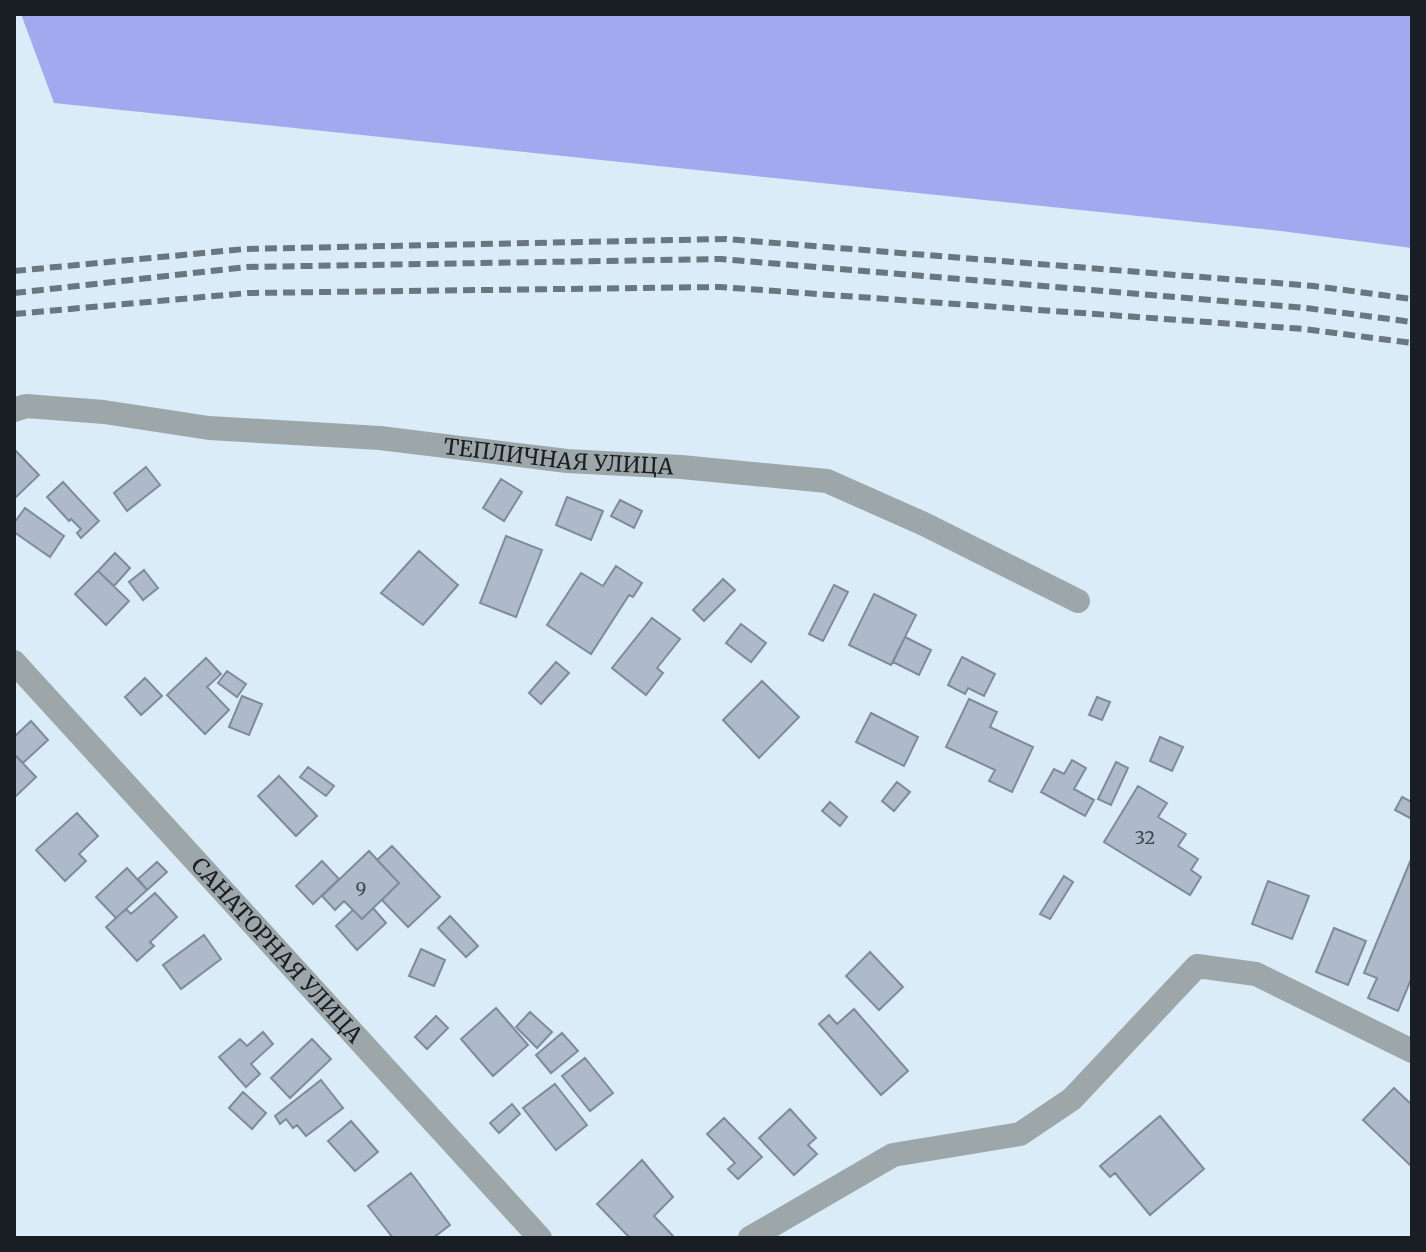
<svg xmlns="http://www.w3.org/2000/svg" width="1426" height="1252" font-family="Merriweather,serif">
	<rect width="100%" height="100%" fill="#d9ecf8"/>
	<!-- forest -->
	<path fill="#a2a9ee" d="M21,14h1391v234l-131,-17 -1227,-128z"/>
	<!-- building -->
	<path fill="#aeb9ca" stroke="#808b9a" stroke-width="2" d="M14,449l25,26 -25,24z
		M146,467l14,18 -33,26 -13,-18z
		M501,479l21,13 -18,29 -21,-13z
		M63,482l36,39 -18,17 -4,-5 4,-4 -10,-10 -2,2 -22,-24z
		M567,497l36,14 -12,29 -35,-15z
		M620,500l22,11 -8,17 -23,-12z
		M25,508l39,28 -14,21 -36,-25v-9z
		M506,536l36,14 -26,67 -36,-14z
		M419,551l39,34 -35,40 -42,-32z
		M115,553l15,15 -16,18 -16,-15z
		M616,566l26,17 -9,14 -4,-2 -38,59 -44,-29 34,-52 22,13z
		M144,570l14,18 -15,12 -14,-18z
		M98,571l31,30 -23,24 -31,-31z
		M723,579l12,11 -31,31 -11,-11z
		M834,585l14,7 -25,49 -14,-7z
		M874,594l42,21 -25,50 -42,-20z
		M652,618l28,21 -23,29 6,5 -17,22 -34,-27z
		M741,624l25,19 -15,19 -25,-19z
		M905,637l26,13 -12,25 -26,-13z
		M962,657l33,17 -11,22 -16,-8 -3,6 -17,-9z
		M206,658l15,16 -14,13 22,23 -24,24 -38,-39z
		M556,662l13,11 -28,31 -12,-11z
		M227,671l19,13 -9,13 -19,-14z
		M145,678l17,18 -21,19 -16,-18z
		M762,681l37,36 -40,41 -36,-38z
		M242,696l20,8 -13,31 -20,-8z
		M1097,697l13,5 -8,18 -13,-5z
		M969,699l28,13 -7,15 43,20 -21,45 -23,-11 6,-11 -49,-23z
		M871,713l47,24 -14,29 -48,-24z
		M31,721l17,19 -25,23 -9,-9v-17z
		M1160,737l23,10 -11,24 -22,-10z
		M14,754l22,23 -22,21z
		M1072,760l14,8 -12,21 20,11 -9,16 -44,-24 13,-23 10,5z
		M1116,762l12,6 -17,37 -13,-6z
		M308,767l26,19 -8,10 -26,-19z
		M279,776l38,40 -21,20 -38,-40z
		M897,782l13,10 -16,19 -12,-10z
		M1138,786l29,17 -9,14 28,17 -8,12 20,13 -7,11 10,7 -11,18 -86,-53z
		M1402,797l10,5v17l-17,-9z
		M830,802l17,15 -7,9 -18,-15z
		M77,813l21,23 -19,18 7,7 -21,20 -29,-31z
		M392,846l48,51 -32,30 -26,-27 17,-17 -22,-23z
		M369,851l30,32 -37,36 -18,-18 -9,9 -13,-14z
		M1412,857v120l-14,34 -30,-13 9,-20 -13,-5z
		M322,861l17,18 -26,25 -17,-18z
		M157,862l10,10 -20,18 -9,-11z
		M127,868l20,22 -31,28 -20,-21z
		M1064,876l9,6 -23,37 -10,-5z
		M1268,881l41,15 -17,43 -40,-15z
		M155,893l22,24 -27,25 4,4 -17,15 -31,-34 20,-18 5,5z
		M373,908l13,15 -29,27 -21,-24 17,-16 9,9z
		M450,916l28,30 -12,11 -28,-29z
		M1334,928l32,13 -18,44 -32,-13z
		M204,935l17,24 -40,30 -18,-24z
		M421,949l24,11 -11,26 -25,-10z
		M870,952l33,35 -24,23 -33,-34z
		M496,1008l32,37 -35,31 -32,-37z
		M854,1009l54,62 -27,24 -62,-71 10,-9 8,9z
		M530,1012l22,20 -15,16 -21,-21z
		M436,1016l12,12 -21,21 -12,-12z
		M263,1032l10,12 -22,20 9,10 -14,13 -27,-30 21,-18 7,7z
		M562,1033l16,18 -27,22 -15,-18z
		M312,1039l19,20 -41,39 -19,-20z
		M585,1058l28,35 -23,18 -28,-35z
		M321,1080l22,28 -37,28 -9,-11 -4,3 -7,-9 -6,5 -5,-8z
		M555,1084l32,41 -31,25 -33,-42z
		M1394,1088l18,17v62l-49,-47z
		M243,1092l23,21 -14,16 -23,-21z
		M512,1104l8,10 -21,19 -9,-10z
		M790,1109l26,29 -8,7 9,9 -23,21 -35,-37z
		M1160,1116l44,53 -54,46 -35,-42 -5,4 -10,-11z
		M724,1118l38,39 -24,22 -10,-10 7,-6 -28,-29z
		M351,1121l27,31 -23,19 -27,-30z
		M642,1160l31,37 -19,19 21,22h-45l-33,-34z
		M411,1173l39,52 -17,13h-40l-25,-32z"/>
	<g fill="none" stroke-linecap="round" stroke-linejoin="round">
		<!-- street -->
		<g stroke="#9da7aa" stroke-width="24">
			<path id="s1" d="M14,410l12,-4 78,6 105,16 171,10 187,23 114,6 146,14 97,43 154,77"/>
			<path id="s2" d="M14,662l526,576"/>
			<path d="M750,1238l143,-83 127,-21 52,-35 125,-133 59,8 156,77"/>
		</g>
		<!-- rail -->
		<path stroke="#6b777f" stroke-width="6" stroke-dasharray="12 6" stroke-linecap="butt" d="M14,271l231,-22 481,-10 588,47 98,13
			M14,293l233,-26 474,-8 585,49 106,14
			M14,314l234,-21 472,-6 584,42 108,14"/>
	</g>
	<g text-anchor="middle" stroke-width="8" stroke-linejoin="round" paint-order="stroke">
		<!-- number labels -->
		<g font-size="18" fill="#3e454d">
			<text x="1145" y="844">32</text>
			<text x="361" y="895">9</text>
		</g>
		<!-- street labels -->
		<g font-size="22" fill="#181e23" stroke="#eff7fc">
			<text dy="8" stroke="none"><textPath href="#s1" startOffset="548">ТЕПЛИЧНАЯ УЛИЦА</textPath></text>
			<text dy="8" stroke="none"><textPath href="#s2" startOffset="390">САНАТОРНАЯ УЛИЦА</textPath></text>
		</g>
	</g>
	<!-- border -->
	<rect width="1426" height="1252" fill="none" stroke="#181e23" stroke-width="32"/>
</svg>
